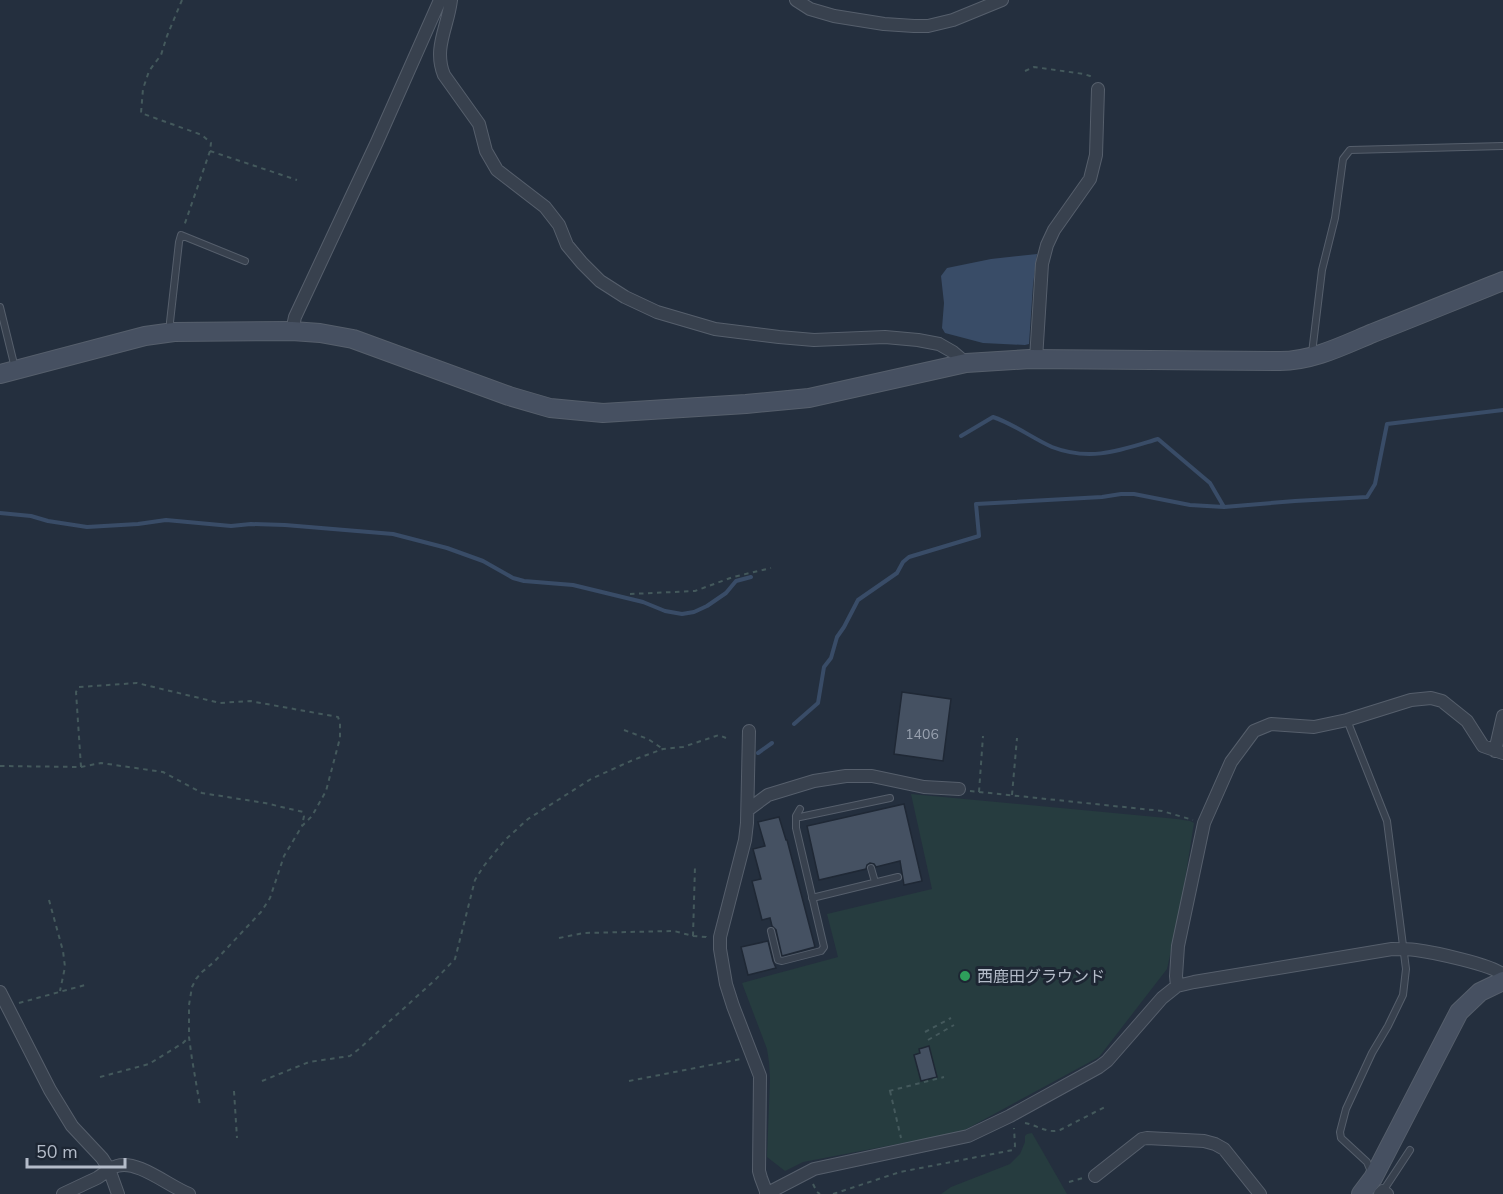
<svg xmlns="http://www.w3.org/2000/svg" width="1503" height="1194" font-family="'Nunito Sans','Noto Sans JP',sans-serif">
	<rect width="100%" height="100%" fill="#242f3e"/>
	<!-- green -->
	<path fill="#263c3f" d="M911,794l266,25 13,2 4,2 -13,82 -14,64 -68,88 -138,75 -158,30 -18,9 -18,-14 3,-78 -1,-17 -2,-13 -25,-66 96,-26 -11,-43 105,-25z
		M1032,1133l35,61h-126l10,-7 59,-23 10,-10 5,-12v-6l2,-2z"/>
	<!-- water -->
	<path fill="#394c67" d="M1037,254l-4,31 -4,59 -4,1 -42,-2 -38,-10 -3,-5 2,-25 -3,-27 6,-8 44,-9z"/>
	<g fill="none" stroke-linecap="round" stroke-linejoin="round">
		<!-- stream -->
		<path stroke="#394c67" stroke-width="4" d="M961,436l32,-19c21,7 39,21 59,30 39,15 69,3 106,-8l52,44 14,24
			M0,513l31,3 17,5 39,6 51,-3 28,-4 65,6 20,-2 34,1 108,9 54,14 36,13 30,17 11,3 49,4 70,17 22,9 17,3 12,-2 13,-6 19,-13 10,-12 15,-4
			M794,724l24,-21 6,-36 7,-9 6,-21 7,-10 14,-27 39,-27 6,-11 6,-5 70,-21 -3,-32 126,-7 19,-3h13l56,11 34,2 71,-6 72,-4 8,-13 12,-60 116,-14
			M758,753l14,-10"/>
	</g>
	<!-- building -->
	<path fill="#455162" stroke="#1f2835" stroke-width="1.5" d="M902,692l49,7 -8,62 -49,-7z
		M904,804l18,77 -18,4 -4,-24 -24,6 -2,-3 -4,-1 -3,2 -1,4 -47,11 -12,-54z
		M779,817l7,23h1l28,107 -33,9 -6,-26 -4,-4 -2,-8 -8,2 -10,-39 9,-2 -8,-30 12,-3 -7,-24z
		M768,941l5,20 3,7 -28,7 -7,-28z
		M929,1046l8,31 -16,4 -7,-26 6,-2 -1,-4z"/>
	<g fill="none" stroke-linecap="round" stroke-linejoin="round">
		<defs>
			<path id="lane" d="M0,307l15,61
				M171,332l-1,-10 9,-80 2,-7 64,26
				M1312,353l10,-83 13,-52 8,-59 7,-9 153,-4
				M1347,720l40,101 19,148 -3,26 -15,31 -16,27 -26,56 -6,23 1,6 26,24 5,12
				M796,816l4,1 90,-19
				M871,868l4,14
				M812,898l86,-21
				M771,931l7,29 4,1 39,-10 3,-4 -28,-119v-12l4,-7
				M1383,1191l27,-41"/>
			<path id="street" d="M451,0c-3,27 -18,48 -7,75l35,49 7,27 11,19 48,37 14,18 8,20 15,18 18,18 25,16 32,15 58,17 64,8 35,3 71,-3 33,3 21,4 14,8 13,11
				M796,0l14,9 24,7 50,8 30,2h14l25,-6 49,-20
				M292,331l3,-14 82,-175 63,-142
				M1036,359l6,-95 5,-19 7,-15 36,-51 6,-24 2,-66
				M749,731l-2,92 -2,17 -25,97v12l6,35 7,22 27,70 -1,95 2,7 6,16
				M1495,751l8,-35
				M749,809l19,-14 46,-14 32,-5h26l52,11 35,2
				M1177,986l-1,-10 2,-30 26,-123 27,-61 23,-31 17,-7 43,3 33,-7 64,-20 20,-2 11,3 25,20 16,25 20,7
				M0,992l50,98 22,36 30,32 7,11 9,25
				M1095,1176l47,-37 5,-1 57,3 11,3 9,5 36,45
				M63,1194c11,-5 23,-11 34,-16 7,-4 12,-10 20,-12 20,-7 53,21 72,28
				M766,1194l48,-25 154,-33 42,-20 89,-49 8,-6 55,-63 15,-12 17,-4 198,-33c8,0 16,0 24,1 16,2 78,15 87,25
				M1380,1194l3,-3 4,3"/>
			<path id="secondary" d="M0,374l145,-38 29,-4 118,-1 28,2 33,6 156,57 41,12 53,5 143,-9 63,-6 157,-35 64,-4 250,2c33,0 64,-16 93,-28 44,-17 87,-35 130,-52
				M1361,1194l12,-16 86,-166 21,-20 23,-11"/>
		</defs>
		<!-- lane casing -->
		<use href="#lane" stroke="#565f6c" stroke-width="8"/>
		<!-- street casing -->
		<use href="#street" stroke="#565f6c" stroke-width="14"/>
		<!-- secondary casing -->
		<use href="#secondary" stroke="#565f6c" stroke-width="20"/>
		<!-- path -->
		<path stroke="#44595c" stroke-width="2" stroke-dasharray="4.5 4.5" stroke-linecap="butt" d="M182,0l-15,36 -6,19 -12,16 -6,18 -2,24 61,22 9,8 -1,8 -26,75
			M1025,71l9,-4 50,7 6,2 3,3
			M210,151l87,29
			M630,594l65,-3 38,-14 38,-9
			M624,730l24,9 15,10
			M0,766l81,1 20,-4 62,9 39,21 63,10 38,9 1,4 -2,10
			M81,767l-5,-75 3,-5 58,-4 83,20 30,-2 88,16 2,6v15l-14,53 -14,25 -10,10 -18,30 -14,42 -9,14 -47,50 -12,10 -6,7 -4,8 -3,18v32l3,22 8,47
			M970,791l192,20 31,9
			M979,792l4,-56
			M1012,795l5,-57
			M49,900l14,51 2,16 -5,24
			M693,936l2,-70
			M559,938l25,-5 90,-2 19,5 13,1 3,3
			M19,1003l66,-18
			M925,1032l26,-14
			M928,1040l26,-15
			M100,1077l49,-13 34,-21 6,-6
			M262,1081l47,-19 41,-6 9,-7 76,-69 20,-21 20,-79 8,-13 22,-27 23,-21 63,-40 42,-19 30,-11 20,-2 36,-12 7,3
			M629,1081l112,-22
			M234,1091l3,47
			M889,1091l55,-14
			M890,1091l11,47
			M1025,1123c12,2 22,11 35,7l45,-23
			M1069,1182l14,-4
			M813,1184l4,8 3,2
			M833,1194l67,-22 113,-22 2,-4 -1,-18"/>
		<!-- lane -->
		<use href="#lane" stroke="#38414e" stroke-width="6"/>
		<!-- street -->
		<use href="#street" stroke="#38414e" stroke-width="12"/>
		<!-- secondary -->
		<use href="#secondary" stroke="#465061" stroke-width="18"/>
	</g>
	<!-- markers -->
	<circle fill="#2e9e5b" stroke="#1d2633" stroke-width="2" cx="965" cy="976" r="6"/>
	<g text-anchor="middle" stroke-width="6" stroke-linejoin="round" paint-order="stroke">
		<!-- number labels -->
		<g font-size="14" fill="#98a1af">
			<text x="922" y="739">1406</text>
		</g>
		<!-- poi labels -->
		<g font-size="16" fill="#b4bcc9" stroke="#1d2633" text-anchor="start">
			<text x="977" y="982">西鹿田グラウンド</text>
		</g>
	</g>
	<!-- scale -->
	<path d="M27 1158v9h98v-9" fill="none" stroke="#b4bcc9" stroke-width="3"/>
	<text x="36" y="1158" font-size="18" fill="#b4bcc9" stroke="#1d2633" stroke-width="4.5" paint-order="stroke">50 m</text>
</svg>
